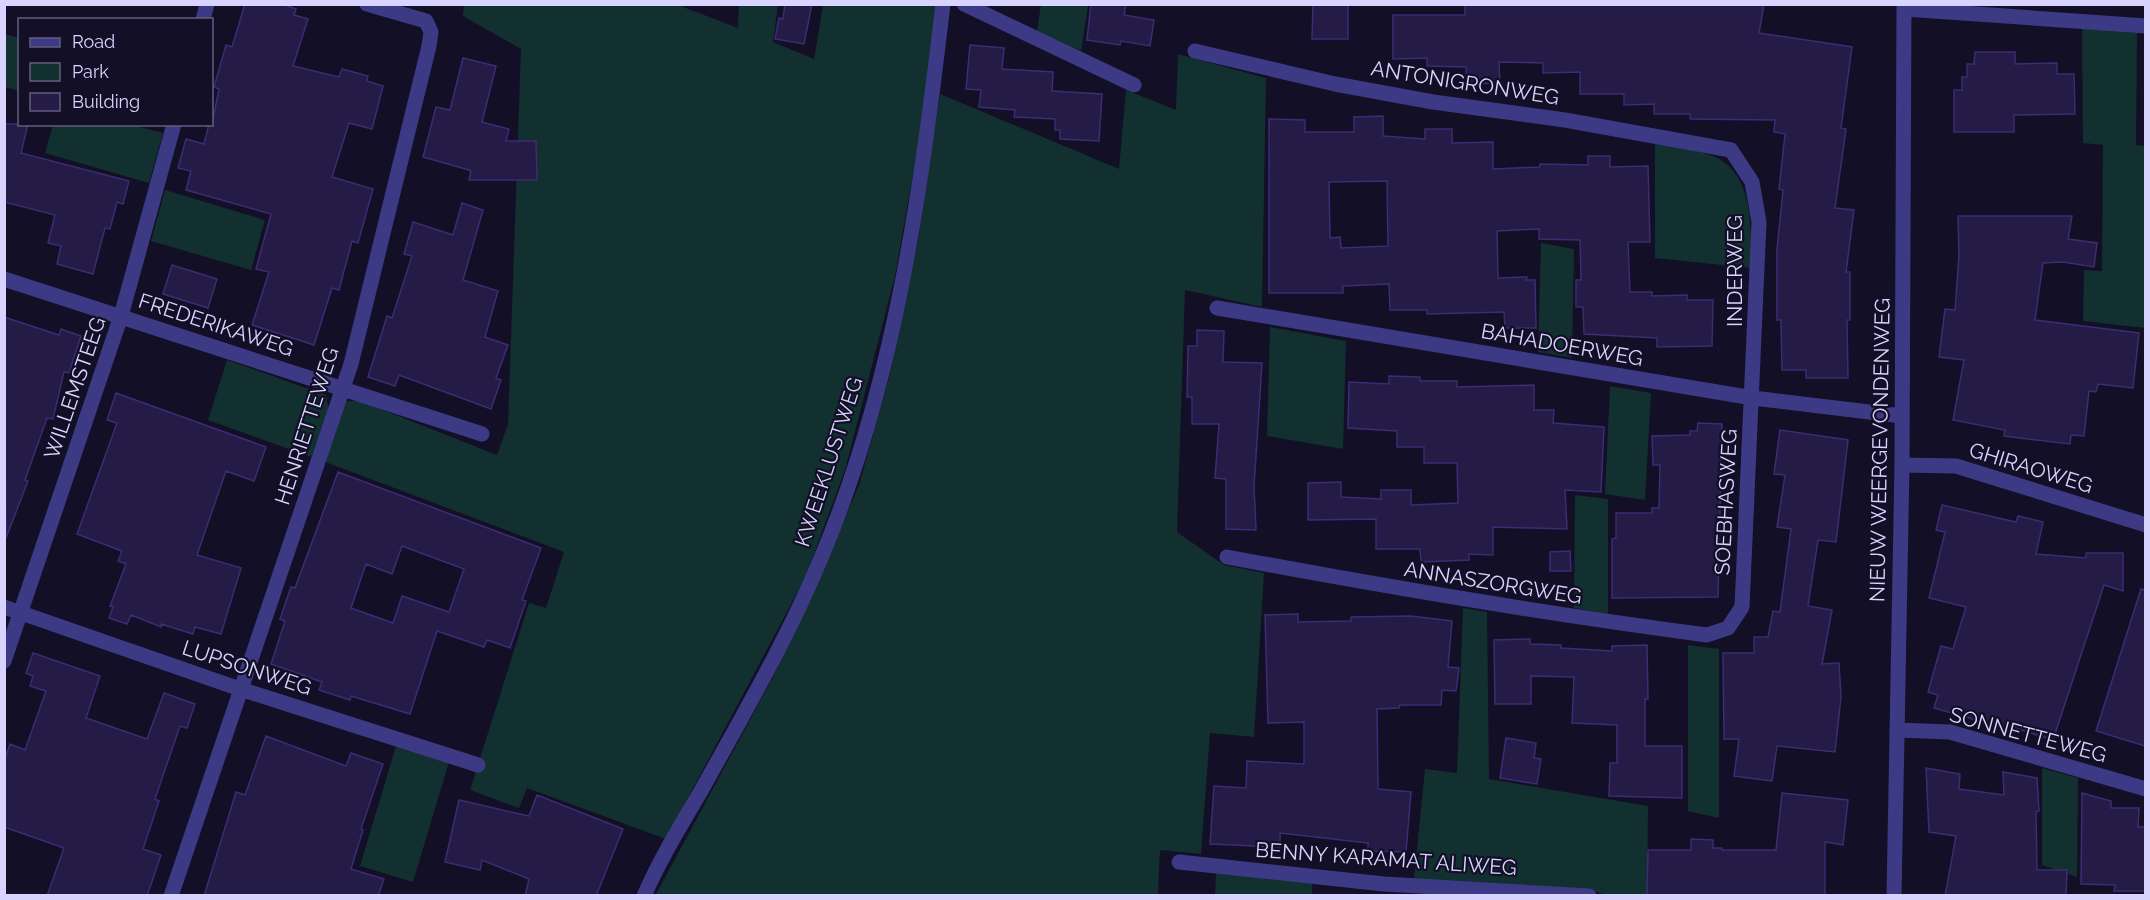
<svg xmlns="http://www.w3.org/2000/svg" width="2150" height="900" font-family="Raleway,sans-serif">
	<rect width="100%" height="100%" fill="#130f26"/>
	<!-- green -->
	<path fill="#12302f" d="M464,5h214l60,23 1,-23h39l-5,37 41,17 9,-54h113l-14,119 -27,152 -50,194 -40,108 -139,261 -139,-51 -8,20 -49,-18 59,-187 17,5 18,-56 -241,-91 21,-59 14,-2 139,55 11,-31 13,-375 -58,-33z
		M1041,5h47l-7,46 -44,-20z
		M2082,27l55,6 -1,112 10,1 -1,182 -62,-7 1,-51 18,1 1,-126 -20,-2z
		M5,34l14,4v53l-14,-4z
		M1178,54l88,24 -4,229 -77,-17 -8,242 47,33 40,8 -10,164 -44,-4 -9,121 -41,-4 -2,45 -503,1 117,-217 46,-97 41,-97 30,-107 29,-137 22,-147 179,75 7,-79 50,20z
		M53,125h79l31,8 -14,50 -104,-30z
		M1655,144c18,3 38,5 55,11 45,15 41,74 41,113l-96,-10z
		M165,190l100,30 -14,50 -100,-29z
		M1541,243l33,6 -2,109 -34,-6z
		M1270,327l76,14 -3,108 -76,-13z
		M227,360l99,35 3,15 -18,47 -103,-37z
		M1610,386l41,7 -6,107 -40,-6z
		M1575,495l33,4v115l-34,-6z
		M1463,608l24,4 2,167 159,27 -1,89h-41l-18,-6 -174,-10 11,-110 32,4z
		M1688,645l31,4v169l-31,-7z
		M396,746l53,16 -36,120 -53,-16z
		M2042,768l36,10 -1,99 -35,-12z
		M1216,873l96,8v14l-97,1z"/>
	<!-- building -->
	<path fill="#241b47" stroke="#3b2d73" stroke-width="1.5" fill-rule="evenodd" d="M245,4h37l14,5 -2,6 14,4 -15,47 46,11 3,-8 26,7 -1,5 16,5 -11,43 -23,-6 -17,54 41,12 -15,54 -6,-2 -13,49 -7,-2 -18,57 -62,-20 17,-53 -13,-3 15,-55 -85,-24 5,-19 -13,-3 8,-29 18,5 5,-20h3l7,-35 -5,-2 12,-42 6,2z
		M785,4h27l-8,40 -29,-5 4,-21 4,1z
		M1091,4h35l-2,11 30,5 -4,26 -29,-5 -1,4 -33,-5z
		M1313,4h35v35h-36z
		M1465,4h299l-5,29 93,14 -11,81 5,1 -11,79 19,2 -8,62h4v48h-3l1,58h-42v-8h-24l-1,-50h-4v-71l6,-59 -4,-1 6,-55 -11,-2 1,-12 -85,-1v-5h-36v-10l-30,1v-11h-44v-22l-37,1v-10l-44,-1 1,21 -33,1 -1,-17 -39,-1v-8l-34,1v-44h72z
		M970,45l34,3 -2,21 51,3 -1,19 50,3 -3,47 -39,-2v-9h-5v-11l-41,-2 1,-7 -36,-3 2,-17 -15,-1z
		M1975,52h40v12l42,-1v11h17l1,40 -61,1v17h-60v-42h8v-13h5v-13h7z
		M463,58l33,8 -14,56 27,7 -3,12h30l1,39h-68l2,-9 -2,-1 -46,-13 13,-50 14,3z
		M1383,116v20l42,3v-10h27v14l41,-1v27l47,-2v-3l48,1v-9h22v11l38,-1 2,76h-22l2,50h22v4l35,-1v5h26l-1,46 -55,1v-9l-73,-4 -1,-27h-7v-27h5l-1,-40 -41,-1v-10l-42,2 1,47 29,-1 -1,3h9l1,48h-31l-1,-16 -77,2v-4h-37l-1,-26 -46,2v7h-74v-174l36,1v12h49v-15zM1387,181l1,65 -47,2 -1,-11 -10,1 -1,-56z
		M4,124h24l-7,29 108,28 -6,23 -6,-2 -7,27 -5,-1 -12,46 -36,-10 4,-18 -13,-3 7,-28 -51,-13z
		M462,203l21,7 -20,70 35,11 -13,46 23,8 -12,33 5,2 -10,29 -92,-34 -4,11 -27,-9 19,-61 5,2 20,-62 -8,-2 9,-32 40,13z
		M1958,216h114l-4,23 29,4 -3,24 -31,-5 -20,1 -8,57 104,13 -6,55 -35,-4 -2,8 -7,-1 -5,45 -13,-1 -1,9 -66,-8 1,-6 -52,-10 11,-60 -25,-3 6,-48 10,1 4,-56z
		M172,265l45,14 -9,29 -45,-14z
		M4,317l55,18 2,-6 20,7 -12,37 -5,-1 -11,47 -6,-1 -22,62 3,1 -22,57z
		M1197,330l27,1 -1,31 39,1 -8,124 2,43 -30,-1v-50l-11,-1 4,-54h-27v-27h-5l1,-51h9z
		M1389,376l31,1v4h37v6l77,-2v25h20l-1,13 51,4 -3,65 -36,-2 2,39 -74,-2v28l-24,-1v6l-48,2 -1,-13h-44v-30l-68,1v-37l33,-1v15l40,2v-9h30v15l47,-2 -1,-40h-33v-16h-27v-16l-49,-3 1,-46 40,2z
		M116,393l150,54 -12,34 -28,-10 -29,84 44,13 -20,66 -26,-7 -2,7 -32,-10v3l-30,-12 -4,9 -18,-6 4,-11 -3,-1 16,-42 -8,-3 4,-10 -45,-17 40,-111 -10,-3z
		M1698,423l24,1 -4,173 -106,1v-59l4,-1v-25h36v-5h7l1,-43h-7l-1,-29 38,-1v-4h7z
		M1780,430l68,10 -12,102 -18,-2 -10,66 24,4 -10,54 17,-1 2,34 -6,55 -58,-6 -5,35 -38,-5 5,-37h-15l-1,-86h31v-16h14l5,-26 7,1 11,-83 -14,-2 8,-52 -11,-1z
		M338,472l203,76 -19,52 4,1 -16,47 -23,-8 -3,7 -47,-16 -27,83 -59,-18 -1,4 -31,-10 3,-8 -51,-18 14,-43 -5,-2 11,-32 4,1zM402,546l62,23 -15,43 -47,-16 -9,27 -42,-15 15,-44 26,10z
		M1942,505l74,17 2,-6 25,6 -7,32 50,4v-5h37v38l-19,-6 -51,155 -38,-12 -1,3 -80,-23 4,-13 -10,-3 13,-46 12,3 13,-42 -37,-9 16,-66 -9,-2z
		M1570,551l1,20h-21v-19z
		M2141,589l4,1v156l-49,-15z
		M1298,614v8l53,-1v-4l60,-1 41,5 -4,46 11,1 -3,23 -14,-1 -1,15h-41l-1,3 -22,1 1,80 33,3 -5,60 -38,-1v-8l-88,-10v14l-70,-3 4,-58 32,2 1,-27 57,3v-42l-36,1 -3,-108z
		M1530,639v5l31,1v3l51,3v-5l35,-1 1,54h-3v47h37v52l-73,-2 1,-33h7v-38l-45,-2 2,-46 -43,-1v28h-36l-1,-64z
		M33,653l67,23 -14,42 61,21 17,-46 31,11 -8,24 -7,-2 -25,73 4,2 -16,48 18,6 -14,41h-100l17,-48 -60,-21v-65l6,-18 15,6 21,-59 -16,-5 3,-10 -7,-3z
		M266,736l80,30 5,-13 32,11 -22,65 2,1 -12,39 33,10 -6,17h-174l32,-104 9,3z
		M1506,738l30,5 -2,15 7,1 -4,25 -37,-6z
		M1926,768l34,6 -1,15 45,6 -1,-23 34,6 2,33 -3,1 1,58h30l-1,26h-121l11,-60 -27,-4z
		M1782,793l66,7 -5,45 -18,-3v54h-178l1,-46h43v-11l22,1v8h9v2h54z
		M2082,793l29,8v7h28l-1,19h7v64h-31l1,-6 -34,-1z
		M537,795l86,34 -27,67h-71l4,-17 -47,-19 -2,10 -35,-8 14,-62 70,16z"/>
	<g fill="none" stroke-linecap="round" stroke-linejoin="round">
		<!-- minor -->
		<path stroke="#3d3a85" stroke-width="15" d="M964,4l170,81
			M1905,9l241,17
			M203,20l4,-16
			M1195,51l140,33 98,18 132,18 166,30 21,32 7,40 -17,385 -14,21 -21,7c-161,-21 -320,-48 -480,-78
			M4,279l478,155
			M1217,308l536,90 149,18
			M1902,465l54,1 190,59
			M4,607l236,82 238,76
			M4,661l117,-345 53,-192
			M1897,730l53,2 196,57
			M1179,862l205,22 205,12
			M171,896l180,-532 78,-318 2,-14 -5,-11 -59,-17
			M644,896c16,-37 37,-71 57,-105 42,-76 87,-153 120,-233 74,-174 100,-367 122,-554"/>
		<!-- tertiary -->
		<path stroke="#3d3a85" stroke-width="15" d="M1894,896l8,-431 2,-461"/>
	</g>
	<g text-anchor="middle" stroke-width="4.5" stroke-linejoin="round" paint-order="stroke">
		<!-- street labels -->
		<g font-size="21" fill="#d9d4ff" stroke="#130f26">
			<text transform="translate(1465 83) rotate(9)" y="7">ANTONIGRONWEG</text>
			<text transform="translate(1735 271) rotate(-90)" y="7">INDERWEG</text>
			<text transform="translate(216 325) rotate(18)" y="7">FREDERIKAWEG</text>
			<text transform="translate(1562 345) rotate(10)" y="7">BAHADOERWEG</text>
			<text transform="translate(75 388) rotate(-71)" y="7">WILLEMSTEEG</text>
			<text transform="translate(307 426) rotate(-72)" y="7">HENRIETTEWEG</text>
			<text transform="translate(1880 450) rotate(-89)" y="7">NIEUW WEERGEVONDENWEG</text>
			<text transform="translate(829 462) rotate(-72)" y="7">KWEEKLUSTWEG</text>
			<text transform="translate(2031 468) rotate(17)" y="7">GHIRAOWEG</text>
			<text transform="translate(1726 502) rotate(-87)" y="7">SOEBHASWEG</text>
			<text transform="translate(1493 583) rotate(9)" y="7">ANNASZORGWEG</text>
			<text transform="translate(247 668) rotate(18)" y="7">LUPSONWEG</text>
			<text transform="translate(2028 735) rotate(15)" y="7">SONNETTEWEG</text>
			<text transform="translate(1386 859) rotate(4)" y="7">BENNY KARAMAT ALIWEG</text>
		</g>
	</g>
	<!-- border -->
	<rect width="2150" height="900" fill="none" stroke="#d9d4ff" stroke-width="12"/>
	<!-- legend -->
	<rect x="18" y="18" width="195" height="108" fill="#130f26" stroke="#625e7d" stroke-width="1.5"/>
	<rect x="30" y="38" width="30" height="9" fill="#3d3a85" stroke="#625e7d" stroke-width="1.5"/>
	<text x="72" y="48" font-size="18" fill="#d9d4ff">Road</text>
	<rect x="30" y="63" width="30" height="18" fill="#12302f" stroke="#625e7d" stroke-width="1.5"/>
	<text x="72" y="78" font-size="18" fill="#d9d4ff">Park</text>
	<rect x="30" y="93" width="30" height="18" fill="#241b47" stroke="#625e7d" stroke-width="1.5"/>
	<text x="72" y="108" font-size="18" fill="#d9d4ff">Building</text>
</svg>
